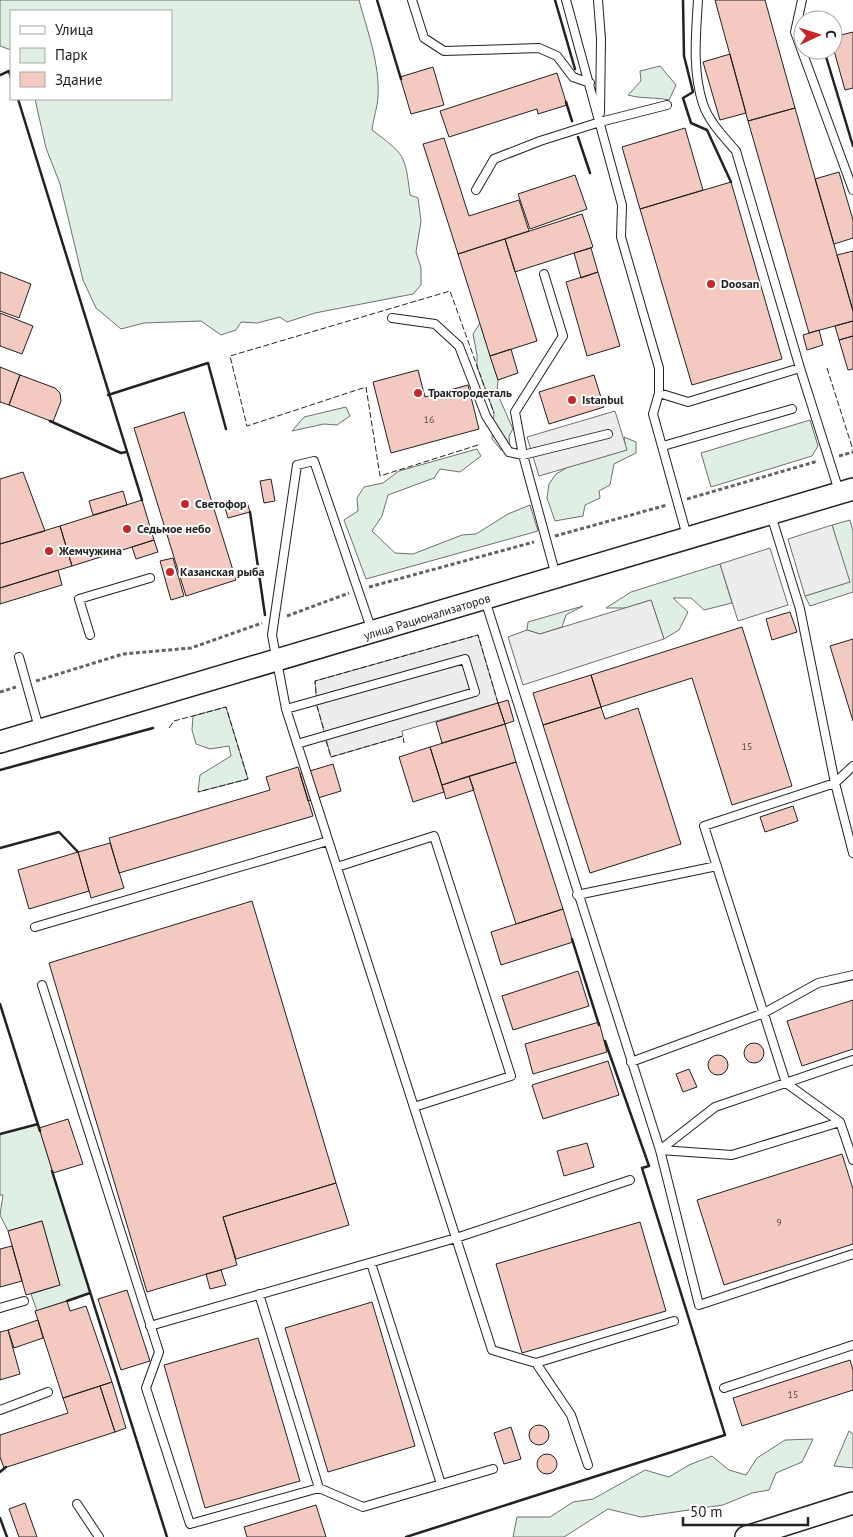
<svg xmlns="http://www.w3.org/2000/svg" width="853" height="1537" font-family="'PT Sans',sans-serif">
	<rect width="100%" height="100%" fill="#fff"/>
	<!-- green -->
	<path fill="#e0efe3" stroke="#6f6f6f" d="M0,0h359c8,30 21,64 19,96 0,11 -5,22 -6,34 33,25 33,24 38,65l8,3 3,23 -5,31 5,16v17l-8,9 -98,19 -28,9 -7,-5 -23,6 -16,-1 -5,8 -15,5 -20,-14 -57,2 -23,6 -25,-21 -13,-28 -23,-96 -14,-36 -11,-49h136v-88h-160v39l-11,-4z
		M660,66l16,19 -7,15c-14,-3 -27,-1 -41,-5l13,-14 -1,-10z
		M480,323l18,57 -1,13 16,36 -4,7 1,11 -9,3 -9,-11 2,-26 -17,-46v-12l-4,-21z
		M346,407l4,9 -13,9 -13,-1 -32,7 12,-14z
		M810,420l8,26 -6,10 -101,31 -10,-34z
		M624,437l12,5v11l-22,11 -4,21 -11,6 1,7 -15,7 -2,11 -28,5 -8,-23 2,-14 7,-10 12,-7 58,-17z
		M477,449l4,7 -21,16 -20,-3 -6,9 -46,17 -6,21 -10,15 23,22 18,1 49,-19 14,-1 32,-20 22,-9 8,26 -172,48 -22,-59 14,-9 -1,-13 7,-11 19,-4 16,-12z
		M850,520l3,11v61l-43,14 -5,-10 44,-14 -17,-57z
		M720,564l12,39 -28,7 -13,-12h-18l15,14 -9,18 -15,9 -13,-39 -26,8h-19l25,-16z
		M583,606l-17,9 -4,12 -22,7 -13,-4 1,-8z
		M226,707l22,72 -50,13 2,-17 31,-19 -2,-10 -19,3 -14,-5 -4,-14 1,-14z
		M38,1124l52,169 -53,18 -6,-17 29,-9 -18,-64 -34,10 -8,-16 3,-20h-3v-61z
		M849,1431l4,3v34l-19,-2z
		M813,1439l-11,23 -26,11 -7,17 -17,3 -29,12 -82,12 -33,-8 -44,28h-51l4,-20h33l23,-15 20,-3 52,-29 24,7 20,-12 23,-9 17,14 17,5 11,-17 28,-18z"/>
	<!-- parking -->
	<path fill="#ededed" stroke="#6f6f6f" d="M615,411l12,39 -88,26 -12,-39z
		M832,525l18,57 -45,14 -17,-57z
		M770,548l18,57 -50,16 -18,-57z
		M651,600l13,39 -141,46 -15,-48 19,-7 13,4z
		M478,635l20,68 -96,28 1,5 -72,21 -14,-51 -2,-25z"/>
	<!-- building -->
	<path fill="#f3c9c0" stroke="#222" d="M715,0h50l30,108 -47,13z
		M853,32v56l-8,2 -12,-43v-10z
		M730,54l16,59 -26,7 -17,-58z
		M433,67l11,38 -33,9 -11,-37z
		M557,73l10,32 -29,9 -1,-5 -88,28 -9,-26z
		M795,108l58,203v10l-44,12 -61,-212z
		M685,128l18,62 -63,19 -18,-62z
		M444,138l25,78 50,-16 10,31 -71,23 -35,-110z
		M839,172l14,48v18l-19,6 -19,-65z
		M575,175l12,34 -57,20 -12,-35z
		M731,182l51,177 -90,26 -52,-176z
		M582,214l11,33 -78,25 -10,-33z
		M505,239l32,102 -47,15 -32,-102z
		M591,248l7,24 -17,6 -7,-25z
		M853,251v60l-16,-56z
		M0,272l31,12 -12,34 -19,-7z
		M598,272l22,74 -33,10 -21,-74z
		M0,313l33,13 -11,28 -22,-8z
		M853,321v15l-14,4 -4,-14z
		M819,330l4,15 -16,5 -4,-15z
		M853,336v33l-5,1 -9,-30z
		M511,349l7,24 -20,7 -8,-24z
		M0,367l20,8 -11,30 -9,-3z
		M418,370l7,27 43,-12 11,44 -88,24 -18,-71z
		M20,375l35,13 5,5 1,8 -8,21 -44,-17z
		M594,375l10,32 -55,17 -10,-32z
		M184,412l52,168 -50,16 -52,-168z
		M23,472l22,59 -45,13v-65z
		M271,479l4,22 -11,2 -4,-22z
		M123,491l4,14 -34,10 -4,-14z
		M142,500l12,40 -82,26 -12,-40z
		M247,502l3,10 -22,6 -3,-10z
		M60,526l12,40 -72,22v-44z
		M154,540l4,12 -22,7 -4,-12z
		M173,558l11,38 -13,4 -11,-39z
		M58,570l4,15 -62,19v-16z
		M790,612l7,20 -25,8 -6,-21z
		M742,627l50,159 -60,19 -40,-127 -91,29 -10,-32z
		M853,639v82l-23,-75z
		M591,675l10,32 -58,18 -10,-32z
		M508,700l6,21 -9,3 -7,-21z
		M498,703l7,21 -63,19 -6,-21z
		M601,707l4,12 33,-11 43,136 -91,29 -47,-148z
		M505,724l11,38 -74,23 -12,-38z
		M430,747l14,45 -31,10 -14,-45z
		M516,762l47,147 -47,15 -47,-148z
		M333,764l8,27 -33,10 -8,-27z
		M298,767l15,49 -194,57 -10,-35 161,-48 -4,-13z
		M469,776l5,14 -28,9 -4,-14z
		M793,806l5,15 -33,11 -5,-15z
		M110,843l14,45 -33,10 -13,-46z
		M78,852l11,39 -60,18 -11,-39z
		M252,901l84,282 -113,34 14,48 -90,27 -98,-329z
		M563,909l10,33 -72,23 -10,-33z
		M578,971l11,35 -76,24 -11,-34z
		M853,1000v49l-51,17 -15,-45z
		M599,1022l8,30 -74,22 -8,-30z
		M744 1053a10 10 0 1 1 20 0a10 10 0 1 1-20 0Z
		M708 1065a10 10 0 1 1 20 0a10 10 0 1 1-20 0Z
		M608,1061l11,34 -76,24 -11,-34z
		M689,1069l8,18 -14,5 -7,-18z
		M68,1119l15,45 -30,9 -14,-45z
		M587,1143l7,24 -30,9 -7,-25z
		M842,1154l11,35v55l-129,41 -27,-85z
		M336,1183l13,42 -113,34 -13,-42z
		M42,1221l18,64 -34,10 -18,-64z
		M640,1222l26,89 -144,42 -26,-89z
		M12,1246l10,35 -22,6v-38z
		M221,1270l5,15 -16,4 -4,-15z
		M127,1290l23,71 -29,9 -23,-71z
		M67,1301l3,10 16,-5 26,76 -49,16 -28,-87z
		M372,1302l43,144 -87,26 -43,-144z
		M38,1320l5,18 -29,10 -6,-18z
		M8,1330l12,44 -20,6v-48z
		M258,1338l42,143 -95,27 -41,-143z
		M850,1360l3,10v20l-111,36 -9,-28z
		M112,1382l14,46 -11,4 -15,-46z
		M100,1386l15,46 -111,36 -4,-11v-22l68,-22 -5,-15z
		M529 1435a10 10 0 1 1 20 0a10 10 0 1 1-20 0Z
		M511,1427l10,32 -17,5 -10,-31z
		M537 1464a10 10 0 1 1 20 0a10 10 0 1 1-20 0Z
		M25,1503l12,34h-18l-10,-28z
		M316,1505l10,32h-79l-3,-10z"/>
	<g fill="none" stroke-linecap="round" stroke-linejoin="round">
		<defs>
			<path id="lane" d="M412,0l12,38 20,13 95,-3 18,8 16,21 17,6
				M566,0l56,205 -1,32 38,131v25l-6,21 34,122
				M598,0l3,39 -1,74
				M698,0c-2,34 -6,70 5,104 6,18 21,33 33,47l64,217 39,123
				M802,0l-7,32 58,158
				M476,190l18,-31 46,-18 60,-19 67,-17
				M544,274l19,62 -48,76 8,43 33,121
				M392,318l43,6 24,22 27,70 23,36 14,3 85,-21
				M659,393l29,9 112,-34
				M663,446l129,-37
				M771,515l29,94 35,174 18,70
				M485,600l175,550 39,155 154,-51
				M372,631l-58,-170 -17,4 -25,170 14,74 206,641 44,13 138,-42
				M90,635l-11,-36 71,-21
				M19,657l20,71
				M286,709l179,-50 10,33 -178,52
				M853,766l-18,17 -131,43 82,257 54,39 13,38
				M337,867l97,-31 77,240 -97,31
				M577,895l140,-29
				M35,927l293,-86
				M42,985l117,367 -13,36 44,136 129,-36 44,19 130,-38
				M631,1062l133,-49 54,-30 35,-8
				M660,1150l55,-43 138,-47
				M660,1150l72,5 108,-33
				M371,1263l70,221
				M259,1294l60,194
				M0,1308l24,-7
				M150,1326l306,-88 174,-58
				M536,1363l35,52 17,50
				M724,1388l129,-43
				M0,1410l48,-18
				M77,1504l22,33"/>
			<path id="secondary" d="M0,742l853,-253
				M746,1537l107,-34"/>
		</defs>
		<!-- lane casing -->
		<use href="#lane" stroke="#222" stroke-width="10"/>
		<!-- secondary casing -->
		<use href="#secondary" stroke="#222" stroke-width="24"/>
		<!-- path -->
		<path stroke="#646464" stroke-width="3" stroke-dasharray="4 2.5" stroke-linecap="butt" d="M839,456l14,-4
			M687,499l131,-38
			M555,536l112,-31
			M369,587l165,-45
			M287,616l62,-23
			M36,681l87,-27 68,-6 71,-25
			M0,692l16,-5"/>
		<!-- lane -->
		<use href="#lane" stroke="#fff" stroke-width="8"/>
		<!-- secondary -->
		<use href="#secondary" stroke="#fff" stroke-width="21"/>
		<!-- fence -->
		<path stroke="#222" stroke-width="1" stroke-dasharray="6 2.5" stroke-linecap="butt" d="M827,368l26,82
			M478,445l-98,31 -14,-89 -119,39 -17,-70 220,-65 44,122
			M316,693l-1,-12 163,-46 20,68
			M317,706l7,24
			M169,728l5,-7 52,-14 22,72 -50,13
			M326,741l5,16 72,-21 1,7"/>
		<!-- wall -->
		<path stroke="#222" stroke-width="2.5" d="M377,0l24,79
			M555,0l20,69
			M683,0l1,56 9,36 -10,6 8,25 16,7 24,52
			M824,50l29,96
			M0,75l9,-4 2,7
			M18,99l124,401
			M566,102l6,19
			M578,137l12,36
			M108,395l100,-32 18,66
			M50,421l71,32 5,-1
			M250,512l15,103
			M0,770l153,-42
			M0,848l59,-16 19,20
			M572,939l27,86
			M0,1004l40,127
			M0,1134l38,-10
			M52,1171l115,366
			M67,1301l23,-8
			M0,1472l6,-5
			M0,1518l7,19
			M406,1537l319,-102 -83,-267 7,-2 -44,-125"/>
	</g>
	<!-- markers -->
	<g fill="#c62828" stroke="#fff" stroke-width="2">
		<circle cx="711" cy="284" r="5"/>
		<circle cx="418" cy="393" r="5"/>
		<circle cx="572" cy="400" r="5"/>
		<circle cx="185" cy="504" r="5"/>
		<circle cx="127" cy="529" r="5"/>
		<circle cx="49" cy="551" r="5"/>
		<circle cx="170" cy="572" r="5"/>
	</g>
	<g text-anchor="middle" stroke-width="4" stroke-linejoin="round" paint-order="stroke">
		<!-- number labels -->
		<g font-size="10" fill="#564c4a">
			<text x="429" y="423">16</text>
			<text x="747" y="750">15</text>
			<text x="779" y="1226">9</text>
			<text x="793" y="1398">15</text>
		</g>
		<!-- poi labels -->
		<g font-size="12" font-weight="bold" fill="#222" stroke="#fff" text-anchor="start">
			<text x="721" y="288">Doosan</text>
			<text x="428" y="397">Трактородеталь</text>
			<text x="582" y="404">Istanbul</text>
			<text x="195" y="508">Светофор</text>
			<text x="137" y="533">Седьмое небо</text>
			<text x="59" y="555">Жемчужина</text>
			<text x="180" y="576">Казанская рыба</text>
		</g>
		<!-- street labels -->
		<g font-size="12" fill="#222" stroke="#fff">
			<text transform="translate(427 617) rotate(-17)" y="4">улица Рационализаторов</text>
		</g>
	</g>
	<!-- legend -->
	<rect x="10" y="10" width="162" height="90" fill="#ffffff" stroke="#a7a7a7"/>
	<rect x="20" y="26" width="25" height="8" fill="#ffffff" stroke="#a7a7a7"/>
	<text x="55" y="35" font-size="15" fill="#222222">Улица</text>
	<rect x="20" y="48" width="25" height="15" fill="#e0efe3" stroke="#a7a7a7"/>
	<text x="55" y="60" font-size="15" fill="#222222">Парк</text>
	<rect x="20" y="72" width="25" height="15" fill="#f3c9c0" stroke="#a7a7a7"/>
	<text x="55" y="85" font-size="15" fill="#222222">Здание</text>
	<!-- north arrow -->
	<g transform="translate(818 35) rotate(86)"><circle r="24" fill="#ffffff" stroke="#a7a7a7"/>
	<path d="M0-4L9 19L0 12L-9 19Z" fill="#c62828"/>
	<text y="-8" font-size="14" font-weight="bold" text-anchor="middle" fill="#222222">С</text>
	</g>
	<!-- scale -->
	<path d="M683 1517v8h125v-8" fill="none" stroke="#222222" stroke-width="2.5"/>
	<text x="690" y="1517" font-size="15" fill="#222222" stroke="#ffffff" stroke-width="4" paint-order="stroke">50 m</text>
</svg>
